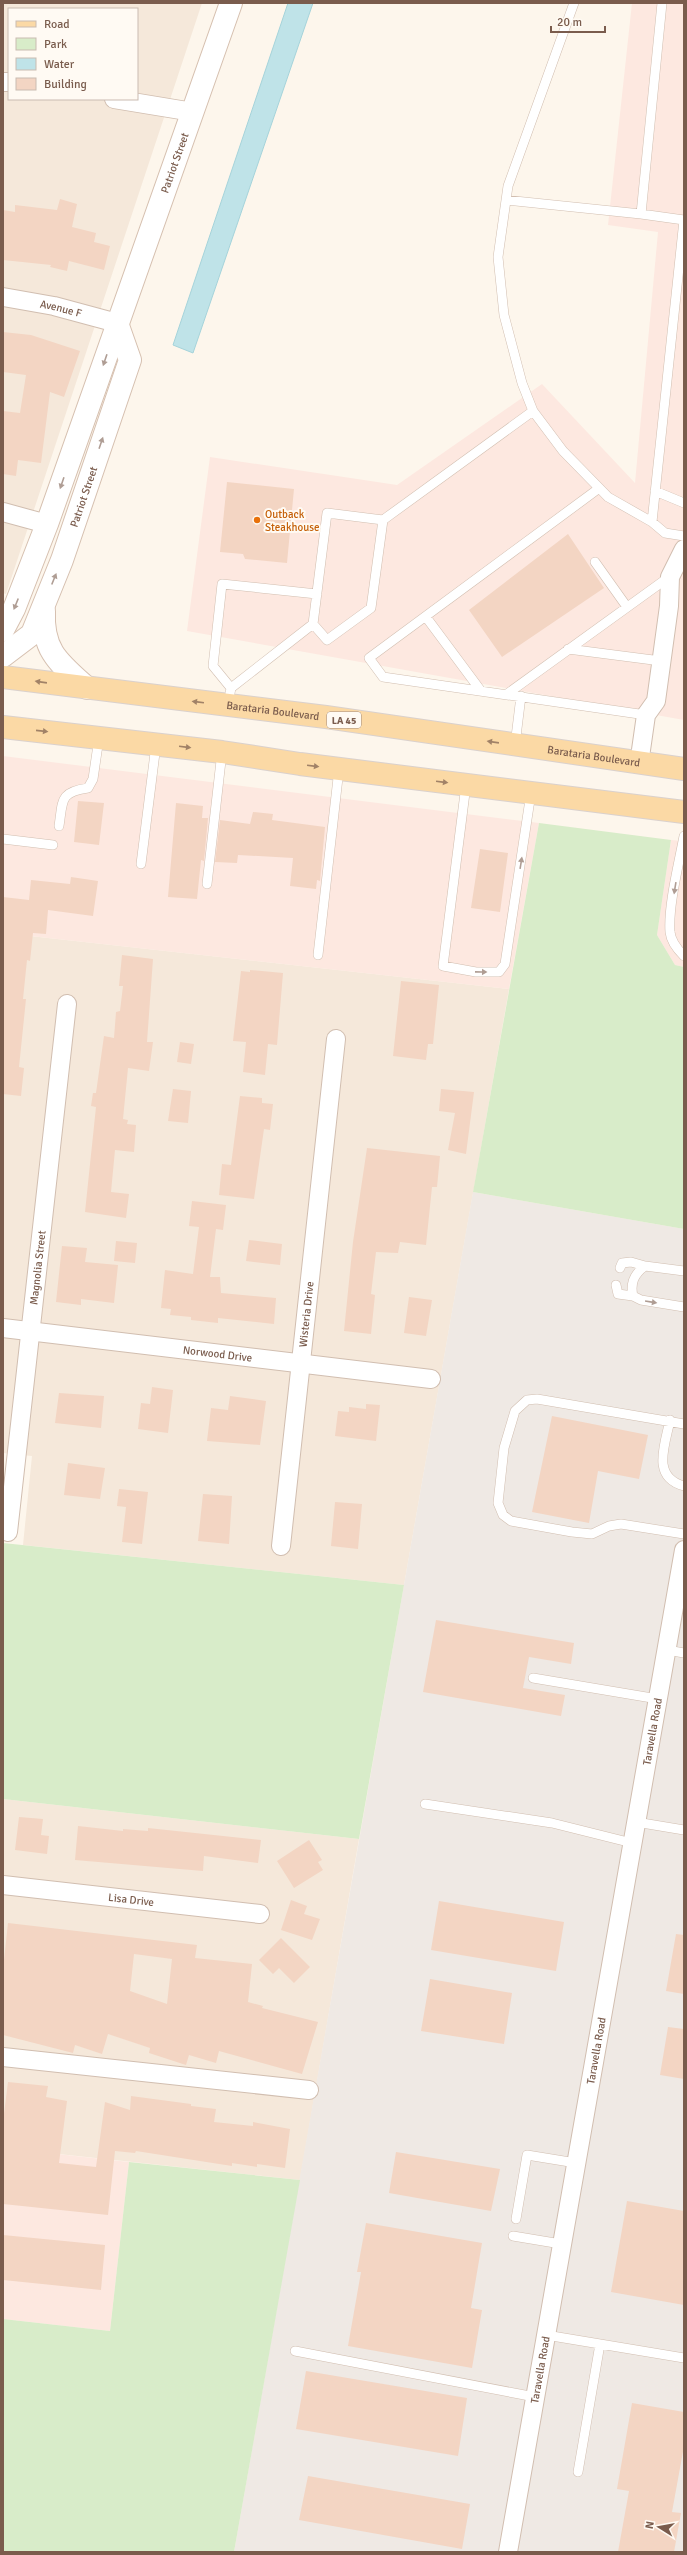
<svg xmlns="http://www.w3.org/2000/svg" width="687" height="2555" font-family="Signika,sans-serif">
	<rect width="100%" height="100%" fill="#fdf6ec"/>
	<!-- residential -->
	<path fill="#f5e8da" fill-rule="evenodd" d="M3,3h199l-196,591 -3,-1zM9,9h128v90h-128z
		M3,933l506,56 -105,596 -381,-40 9,-89 -29,-3z
		M3,1799l356,40 -59,341 -297,-32z"/>
	<!-- commercial -->
	<path fill="#fde8e0" d="M632,3h52v717l-497,-89 23,-174 187,28 145,-101 93,99 23,-251 -50,-7z
		M3,756l536,67 -30,166 -506,-56z
		M671,840l13,1v126l-9,-2 -18,-30z
		M3,2148l126,14 -19,169 -107,-12z"/>
	<!-- industrial -->
	<path fill="#efe9e4" d="M473,1192l211,37v1323h-450z"/>
	<!-- green -->
	<path fill="#d8ecc9" d="M539,823l132,17 -14,95 18,30 9,2v262l-211,-37z
		M3,1543l401,42 -45,254 -356,-40z
		M129,2162l171,18 -66,372h-231v-233l107,12z"/>
	<!-- water -->
	<path fill="#bfe3e8" stroke="#a5d3da" d="M288,3h25l-120,350 -20,-8z"/>
	<!-- building -->
	<path fill="#f3d5c3" fill-rule="evenodd" d="M60,199l17,5 -5,23 24,6 -2,9 16,4 -6,24 -35,-9 -2,10 -17,-4 1,-2 -48,-5v-50l12,2v-7l42,5z
		M3,332l28,3 49,16 -16,46 -14,-5 -9,71 -23,-3 -2,16 -13,-2v-63l17,2 6,-38 -23,-3z
		M227,482l67,7 -7,74 -42,-4 -2,-5 -23,-2z
		M568,534l36,54 -102,69 -33,-47z
		M78,801l26,2 -5,42 -25,-3z
		M176,803l27,3 -1,12h6l-4,43 -3,-1 -4,39 -29,-2z
		M253,812l20,2 -1,6 53,7 -5,54 -3,-1 -1,9 -26,-3 3,-28 -55,-3 -1,8 -22,-1 5,-42 30,4z
		M480,849l28,4 -8,59 -29,-4z
		M71,877l27,4 -5,35 -45,-6 -2,24 -13,-1 -3,28 -3,-1 -4,39h3l-7,68 5,1 -3,28 -18,-2v-197l26,3 2,-20 39,4z
		M122,955l31,4 -6,83h6l-4,29 -21,-3 -5,51 5,1 -1,4 9,1 -2,27 -19,-2 -4,42 18,2 -3,24 -41,-6 11,-105 -5,-1 2,-13h3l8,-57 10,2 2,-26 4,-1 3,-25h-4z
		M250,970l33,3 -6,72 -9,-1 -3,31 -22,-3 3,-30 -13,-1 8,-70 9,1z
		M401,981l38,4 -6,59h-5l-2,16 -33,-4z
		M180,1042l14,2 -3,20 -14,-2z
		M173,1089l18,2 -3,32 -20,-2z
		M441,1089l33,3 -8,62 -18,-4 7,-37 -16,-2z
		M240,1096l22,2v5l11,1 -3,26 -6,-1 -10,70 -35,-4 3,-31 9,1z
		M367,1148l73,8 -3,31h-5l-6,58 -26,-3 -2,11 -22,-1 -5,42 4,1 -4,39 -27,-3 9,-89z
		M192,1201l34,4 -3,25 -7,-1 -6,48h10l1,16 55,5 -2,26 -56,-6v5l-27,-3v-3l-21,-2 1,-6 -10,-1 4,-38 28,4 6,-47 -10,-1z
		M249,1240l33,4 -2,21 -34,-4z
		M116,1241l21,2 -2,20 -21,-2z
		M62,1246l25,2 -2,14 33,3 -4,38 -33,-4v6l-25,-3z
		M409,1297l23,3 -6,36 -22,-3z
		M152,1387l21,3 -5,43 -30,-4 3,-26 9,1z
		M59,1393l45,3 -3,32 -46,-5z
		M230,1396l36,5 -6,44 -53,-4 4,-33 17,2z
		M366,1404l14,1 -4,36 -41,-5 3,-25 11,1v-5l17,2z
		M552,1416l96,19 -9,44 -41,-8 -9,52 -57,-11z
		M68,1463l37,5 -5,31 -36,-4z
		M119,1489l29,3 -6,52 -20,-2 4,-35 -9,-1z
		M203,1494l29,2 -3,48 -31,-3z
		M335,1502l27,2 -4,45 -27,-3z
		M436,1620l138,23 -3,21 -42,-7 -6,31 42,7 -4,21 -138,-24z
		M19,1817l24,2 -2,16 8,1 -2,18 -32,-4z
		M78,1826l45,5v-2l25,2v-3l113,12 -3,23 -54,-7 -1,15 -128,-11z
		M309,1840l13,20 -4,2 5,8 -29,18 -17,-27z
		M291,1900l16,6 -3,8 16,5 -8,21 -31,-10z
		M439,1901l125,21 -8,49 -125,-21z
		M8,1923l189,22 -2,13 57,6 -4,38 15,4 -1,2 56,14 -16,52 -83,-23 -3,12 -27,-8 -3,10 -37,-12 1,-5 -42,-14 -6,20 -27,-9 -2,8 -70,-18v-66zM134,1954l38,5 -5,45 -37,-13z
		M676,1934l8,1v59l-18,-3z
		M281,1938l29,29 -16,16 -15,-15 -6,6 -14,-14z
		M430,1979l82,14 -8,51 -83,-13z
		M668,2027l16,2v50l-24,-4z
		M8,2082l40,4 -2,11 21,4 -8,62 37,4 9,-65 25,8 1,-14 60,8v2l25,3 -2,13 39,4v-4l37,7 -5,39 -28,-4v3l-25,-4v3l-96,-15 -1,2 -20,-2 -7,64 -105,-11v-82z
		M396,2152l104,17 -9,42 -102,-18z
		M627,2201l57,10v94l-73,-13z
		M366,2223l116,20 -11,65 11,2 -10,58 -124,-22 13,-74h-4z
		M3,2235l102,10 -4,45 -98,-10z
		M306,2371l161,27 -9,58 -162,-27z
		M632,2403l52,9v34l-12,66 9,1 -7,39h-56l11,-61 -12,-2z
		M308,2476l162,28 -8,45 -163,-29z"/>
	<g fill="none" stroke-linecap="round" stroke-linejoin="round">
		<defs>
			<path id="service" d="M574,3l-66,183 -10,71 6,58 18,68 11,28 30,40 45,46 44,25 13,11 19,3
				M506,200l135,14 21,-211
				M641,214l43,6
				M598,489l-229,169 14,19 263,38
				M655,491l29,12
				M652,522l32,-302
				M595,562l32,45
				M426,617l55,74
				M313,624l14,-111 56,7
				M568,649l93,12
				M231,688l82,-64 14,16 44,-32 12,-88 150,-109
				M230,693l1,-5 -18,-22 9,-82 95,10
				M507,694l162,-117
				M515,745l6,-49
				M466,785l-23,181 33,6h23l6,-8 26,-171
				M59,826c4,-25 0,-34 29,-38l5,-9 6,-41
				M684,836c-5,27 -16,70 -14,96 1,10 8,18 14,24
				M3,839l50,6
				M141,864l15,-119
				M207,884l15,-132
				M318,955l21,-186
				M620,1268l2,-5 9,-1 14,4
				M684,1271l-39,-5c-11,8 -15,17 -12,30l8,4 43,7
				M616,1285l2,9 15,2
				M670,1420c-5,25 -19,57 14,66
				M684,1424l-147,-25 -10,1 -12,11 -11,37 -6,55 5,12 8,6 61,11 20,2 17,-8 12,-2 63,10
				M667,1650l17,3
				M533,1678l125,21
				M425,1804l127,19 80,20
				M636,1822l48,8
				M516,2219l11,-64 49,8
				M513,2236l48,8
				M546,2335l138,23
				M295,2351l240,46
				M578,2472l22,-128"/>
			<g id="minor">
				<path d="M3,82h6"/>
				<path d="M114,99l79,13"/>
				<path id="s1" d="M3,297l51,9 63,17"/>
				<path d="M3,512l44,12"/>
				<path d="M639,764l7,-49 10,-14 13,-95 1,-29 14,-28"/>
				<path id="s2" d="M3,1328l428,51"/>
				<path id="s3" d="M8,1532l59,-528"/>
				<path id="s4" d="M281,1546l55,-507"/>
				<path id="s5" d="M3,1885l257,29"/>
				<path d="M3,2057l306,33"/>
				<path id="s6" d="M508,2552l176,-1002"/>
			</g>
			<g id="secondary">
				<path d="M44,611c-2,40 15,52 43,77"/>
				<path id="s7" d="M3,630l11,-21 33,-85 184,-521"/>
				<path id="s8" d="M3,656l29,-22 30,-74 68,-200 -13,-37"/>
			</g>
			<g id="primary">
				<path id="s9" d="M3,677l323,40 358,52"/>
				<path d="M3,727l219,25 78,12 384,48"/>
			</g>
		</defs>
		<!-- service casing -->
		<use href="#service" stroke="#d1beb0" stroke-width="10"/>
		<!-- minor casing -->
		<use href="#minor" stroke="#d1beb0" stroke-width="20"/>
		<!-- secondary casing -->
		<use href="#secondary" stroke="#d6c0b0" stroke-width="24"/>
		<!-- primary casing -->
		<use href="#primary" stroke="#dad1cd" stroke-width="24"/>
		<!-- service -->
		<use href="#service" stroke="#fff" stroke-width="9"/>
		<!-- minor -->
		<use href="#minor" stroke="#fff" stroke-width="18"/>
		<!-- secondary -->
		<use href="#secondary" stroke="#fff" stroke-width="22"/>
		<!-- primary -->
		<use href="#primary" stroke="#fbd9a5" stroke-width="22"/>
	</g>
	<!-- one-way arrows -->
	<defs><path id="oneway-solid" d="M-6-.8H1V-3.2L6.5 0L1 3.2V.8H-6Z"/></defs>
	<g fill="#af9d94">
		<use href="#oneway-solid" transform="translate(105 360) rotate(109)"/>
		<use href="#oneway-solid" transform="translate(101 443) rotate(-71)"/>
		<use href="#oneway-solid" transform="translate(62 483) rotate(109)"/>
		<use href="#oneway-solid" transform="translate(54 579) rotate(-68)"/>
		<use href="#oneway-solid" transform="translate(16 604) rotate(112)"/>
		<use href="#oneway-solid" transform="translate(521 863) rotate(-81)"/>
		<use href="#oneway-solid" transform="translate(675 888) rotate(99)"/>
		<use href="#oneway-solid" transform="translate(481 972) rotate(1)"/>
		<use href="#oneway-solid" transform="translate(651 1302) rotate(9)"/>
	</g>
	<g fill="#a18267">
		<use href="#oneway-solid" transform="translate(41 682) rotate(-172)"/>
		<use href="#oneway-solid" transform="translate(198 702) rotate(-173)"/>
		<use href="#oneway-solid" transform="translate(42 731) rotate(6)"/>
		<use href="#oneway-solid" transform="translate(493 742) rotate(-172)"/>
		<use href="#oneway-solid" transform="translate(185 747) rotate(7)"/>
		<use href="#oneway-solid" transform="translate(313 766) rotate(7)"/>
		<use href="#oneway-solid" transform="translate(442 782) rotate(7)"/>
	</g>
	<!-- markers -->
	<circle fill="#e8710a" stroke="#fffaf3" stroke-width="1.5" cx="257" cy="520" r="4"/>
	<g text-anchor="middle" stroke-width="4" stroke-linejoin="round" paint-order="stroke">
		<!-- shield labels -->
		<rect fill="#fffaf3" stroke="#a28b7f" stroke-width="1" x="327" y="712" width="34" height="16" rx="3"/>
		<g font-size="10" font-weight="bold" fill="#7a5c4d">
			<text x="344" y="724">LA 45</text>
		</g>
		<!-- street labels -->
		<g font-size="11" fill="#7a5c4d" stroke="#fffaf3">
			<text dy="4" stroke="none"><textPath href="#s7" startOffset="498">Patriot Street</textPath></text>
			<text dy="4" stroke="none"><textPath href="#s1" startOffset="59">Avenue F</textPath></text>
			<text dy="4" stroke="none"><textPath href="#s8" startOffset="183">Patriot Street</textPath></text>
			<text dy="4" stroke="none"><textPath href="#s9" startOffset="272">Barataria Boulevard</textPath></text>
			<text dy="4" stroke="none"><textPath href="#s9" startOffset="596">Barataria Boulevard</textPath></text>
			<text dy="4" stroke="none"><textPath href="#s3" startOffset="266">Magnolia Street</textPath></text>
			<text dy="4" stroke="none"><textPath href="#s4" startOffset="233">Wisteria Drive</textPath></text>
			<text dy="4" stroke="none"><textPath href="#s2" startOffset="216">Norwood Drive</textPath></text>
			<text dy="4" stroke="none"><textPath href="#s6" startOffset="833">Taravella Road</textPath></text>
			<text dy="4" stroke="none"><textPath href="#s5" startOffset="129">Lisa Drive</textPath></text>
			<text dy="4" stroke="none"><textPath href="#s6" startOffset="509">Taravella Road</textPath></text>
			<text dy="4" stroke="none"><textPath href="#s6" startOffset="185">Taravella Road</textPath></text>
		</g>
		<!-- food labels -->
		<g font-size="11" fill="#c56008" stroke="#fffaf3" text-anchor="start">
			<text x="265" y="518">Outback<tspan x="265" dy="13">Steakhouse</tspan></text>
		</g>
	</g>
	<!-- border -->
	<rect width="687" height="2555" fill="none" stroke="#7a5c4d" stroke-width="8"/>
	<!-- legend -->
	<rect x="8" y="8" width="130" height="92" fill="#fffaf3" stroke="#cabbb1"/>
	<rect x="16" y="21" width="20" height="6" fill="#fbd9a5" stroke="#cabbb1"/>
	<text x="44" y="28" font-size="12" fill="#7a5c4d">Road</text>
	<rect x="16" y="38" width="20" height="12" fill="#d8ecc9" stroke="#cabbb1"/>
	<text x="44" y="48" font-size="12" fill="#7a5c4d">Park</text>
	<rect x="16" y="58" width="20" height="12" fill="#bfe3e8" stroke="#cabbb1"/>
	<text x="44" y="68" font-size="12" fill="#7a5c4d">Water</text>
	<rect x="16" y="78" width="20" height="12" fill="#f3d5c3" stroke="#cabbb1"/>
	<text x="44" y="88" font-size="12" fill="#7a5c4d">Building</text>
	<!-- north arrow -->
	<g transform="translate(659 2527) rotate(281)" stroke="#fffaf3" stroke-width="3" paint-order="stroke">
	<path d="M0-3L7 15L0 10L-7 15Z" fill="#7a5c4d"/>
	<text y="-6" font-size="11" font-weight="bold" text-anchor="middle" fill="#7a5c4d">N</text>
	</g>
	<!-- scale -->
	<path d="M551 26v6h54v-6" fill="none" stroke="#7a5c4d" stroke-width="2"/>
	<text x="557" y="26" font-size="12" fill="#7a5c4d" stroke="#fffaf3" stroke-width="3" paint-order="stroke">20 m</text>
</svg>
